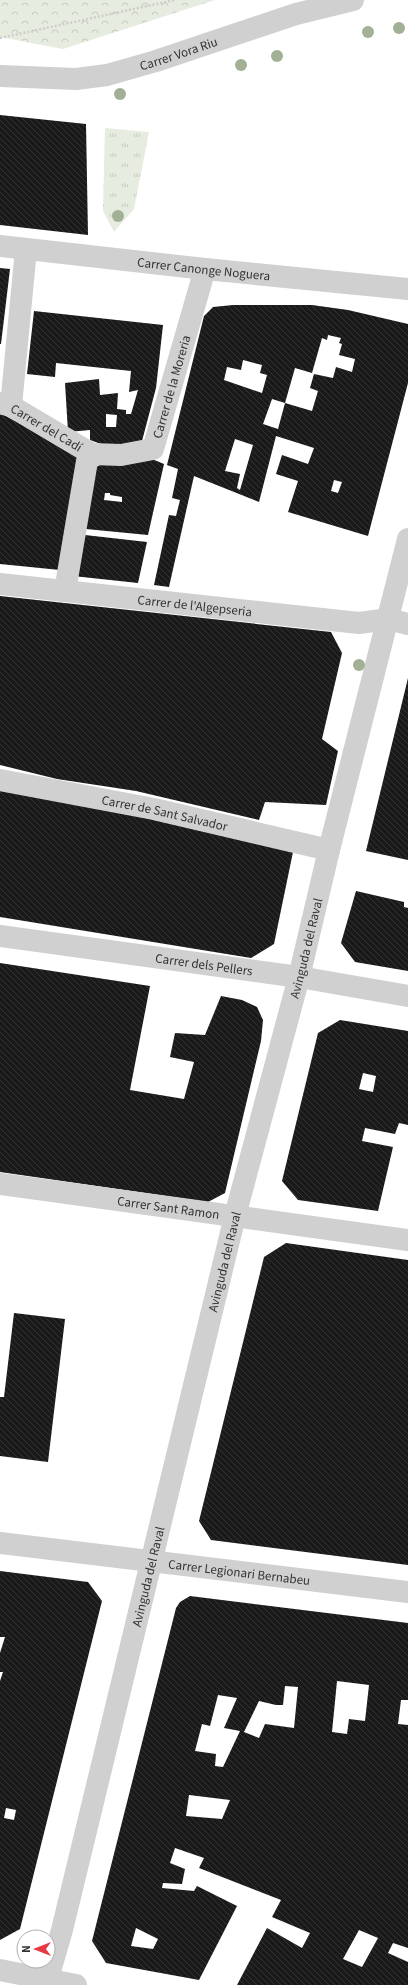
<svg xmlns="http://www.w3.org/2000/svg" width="408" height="1985" font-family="'Source Sans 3',sans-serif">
	<defs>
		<pattern id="grass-tufts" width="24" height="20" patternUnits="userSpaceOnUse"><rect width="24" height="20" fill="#e6ecdf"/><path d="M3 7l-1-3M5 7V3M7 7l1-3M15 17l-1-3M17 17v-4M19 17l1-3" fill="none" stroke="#c6cbc0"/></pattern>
		<pattern id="park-crowns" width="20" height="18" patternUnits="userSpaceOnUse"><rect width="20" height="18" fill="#e6ecdf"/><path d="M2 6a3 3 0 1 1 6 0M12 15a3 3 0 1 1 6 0" fill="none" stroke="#c6cbc0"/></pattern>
		<pattern id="building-back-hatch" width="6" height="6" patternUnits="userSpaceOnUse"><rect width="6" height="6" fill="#1a1a1a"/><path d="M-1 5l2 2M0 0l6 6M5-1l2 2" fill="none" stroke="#333"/></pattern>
	</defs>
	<rect width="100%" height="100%" fill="#fff"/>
	<!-- grass -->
	<path fill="url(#grass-tufts)" d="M105,128l44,4 -15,77 -20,23 -11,-21z"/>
	<!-- park -->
	<path fill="url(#park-crowns)" d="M0,0h215l-152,49 -63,-12z"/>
	<!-- building -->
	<path fill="url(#building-back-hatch)" fill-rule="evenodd" d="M0,115l86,9 2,111 -88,-10z
		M0,268l10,1 -9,75h-1z
		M233,305h79l36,5 60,14v59l-40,153 -80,-24 10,-31 -22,-7 6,-19 26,9 6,-16 -38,-12 -17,66 -65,-26 -25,111 -15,-2 15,-70 7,1 4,-16 -8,-2 6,-29 -11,-4 37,-149 9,-9zM328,335l13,3 -2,5 3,1 -3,11 16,4 -3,13 -16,-5 -3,11 -19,-4 -4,14 8,3 -6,20 -27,-8 -7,26 -15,-5 9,-25 13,4 10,-35 17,5 10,-35 5,2zM243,360l19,5 -2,8 7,2 -5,18 -38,-13 3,-13 14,3zM235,439l18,6 -13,45 -3,-2 3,-14 -15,-3zM334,480l8,2 -4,11 -7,-2z
		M34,311l129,14 -7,63 -14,53 -30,7 -22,-8v-10l-22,2 -3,-49 34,-4 1,16 18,-2 -1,16 9,1v4h5l7,-24 -9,2 2,-21 -75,-8 -1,14 -28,-3zM106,414l11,1 -1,12h-10z
		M0,413l80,42 -20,115 -60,-6z
		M152,459l12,5 -16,71 -62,-6 -1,6 62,7 -9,41 -65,-7 18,-106 14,-8zM105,493h5v2l12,2v5l-18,-2z
		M0,596l331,36 11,21 -20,86 16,12 -12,54 -61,-3 -6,18 -123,-29 -79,-12 -57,-14z
		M408,678v182l-42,-9z
		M0,784l293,68 -19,92 -23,14 -251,-41z
		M356,891l48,11v5l4,1v63l-53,-9 -14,-19z
		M0,963l150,23 -20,104 54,9 10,-37 -24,-5 5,-24 30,2 16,-39 21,4 15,7 6,13 -2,21 -36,152 -17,9 -208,-30z
		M340,1020l68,11v94l-9,-2 -4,11 -30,-6 -3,13 31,6 -15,64 -80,-11 -16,-19 36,-148zM363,1073l13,3 -3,16 -14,-3z
		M286,1243l122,17v305l-197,-25 -12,-19 65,-264z
		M14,1313l51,6 -17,143 -48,-6v-59h4z
		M0,1571l88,11 14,19 -82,328 -20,11v-259l3,-9h-3v-19l5,-16h-5zM6,1808l10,2 -2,10 -10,-2z
		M190,1596l218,27v77h-7l-3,24 10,1v223l-15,-5 -5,10 20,9v23h-171l30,-57 35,20 8,-15 -38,-16 9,-17 -82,-32 5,-10 -29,-10 -5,15 15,6 -3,15 -19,-1 -1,5 32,3 3,-5 40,20 -38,74 -93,-17 -14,-22 84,-333 4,-6zM337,1681l32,4 -4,36 -16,-2 -2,15 -15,-2zM285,1686l13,1 -4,41 -29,-4 -6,14 -15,-6 15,-31 17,4h7zM218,1695l19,3 -13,30 16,3 -17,36 -8,-1 1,-12 -21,-3 7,-27 8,2zM189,1795l41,5 -8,19 -36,-3zM136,1928l22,11 -5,10 -22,-3zM359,1930l19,8 -16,29 -19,-8z"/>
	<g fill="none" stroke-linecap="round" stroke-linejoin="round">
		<!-- path -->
		<path stroke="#cdcdcd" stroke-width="2.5" stroke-dasharray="2 2" stroke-linecap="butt" d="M0,38l175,-38"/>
		<!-- pedestrian -->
		<g stroke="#d0d0d0" stroke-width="22">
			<path id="s1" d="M0,403l11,3 81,48"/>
			<path d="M11,406l15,-157"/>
			<path id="s2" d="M0,584l359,39 30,-4"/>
			<path id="s3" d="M65,591l22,-130 5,-7 29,1 32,-6 52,-180"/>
			<path id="s4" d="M0,780l154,29 175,41"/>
		</g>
		<!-- minor -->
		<g stroke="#d0d0d0" stroke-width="22">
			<path id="s5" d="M0,76l76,3 31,-4 49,-14 140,-47 57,-14"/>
			<path id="s6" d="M0,246l205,23 203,20"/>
			<path d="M389,619l19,5"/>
			<path id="s7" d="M0,936l299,41 109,19"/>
			<path id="s8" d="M0,1184l408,56"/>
			<path id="s9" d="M0,1543l408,49"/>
			<path d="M0,1970l76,15"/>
			<path id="s10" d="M46,1985l16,-55 173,-714 64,-239 30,-127 79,-311"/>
		</g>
	</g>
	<!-- trees -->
	<g fill="#a2b095">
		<circle cx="399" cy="28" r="6"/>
		<circle cx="368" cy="32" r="6"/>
		<circle cx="277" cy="56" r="6"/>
		<circle cx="241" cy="65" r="6"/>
		<circle cx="120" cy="94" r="6"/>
		<circle cx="118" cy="216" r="6"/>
		<circle cx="359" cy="665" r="6"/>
	</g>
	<g text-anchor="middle" stroke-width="4" stroke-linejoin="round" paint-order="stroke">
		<!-- street labels -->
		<g font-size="13" fill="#333" stroke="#fff">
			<text dy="5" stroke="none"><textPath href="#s5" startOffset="182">Carrer Vora Riu</textPath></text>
			<text dy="5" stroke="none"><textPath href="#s6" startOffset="205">Carrer Canonge Noguera</textPath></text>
			<text dy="5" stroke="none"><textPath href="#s3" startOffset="267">Carrer de la Moreria</textPath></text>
			<text dy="5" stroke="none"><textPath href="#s1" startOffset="53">Carrer del Cadí</textPath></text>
			<text dy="5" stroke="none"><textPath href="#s2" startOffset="196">Carrer de l'Algepseria</textPath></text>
			<text dy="5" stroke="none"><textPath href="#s4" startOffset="168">Carrer de Sant Salvador</textPath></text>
			<text dy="5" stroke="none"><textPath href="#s10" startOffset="1069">Avinguda del Raval</textPath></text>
			<text dy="5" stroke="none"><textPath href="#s7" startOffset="206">Carrer dels Pellers</textPath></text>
			<text dy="5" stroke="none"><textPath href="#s8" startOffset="170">Carrer Sant Ramon</textPath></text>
			<text dy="5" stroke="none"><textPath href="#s10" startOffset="745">Avinguda del Raval</textPath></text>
			<text dy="5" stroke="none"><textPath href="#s9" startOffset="241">Carrer Legionari Bernabeu</textPath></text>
			<text dy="5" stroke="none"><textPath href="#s10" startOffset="421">Avinguda del Raval</textPath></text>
		</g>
	</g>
	<!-- north arrow -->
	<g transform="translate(36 1949) rotate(270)"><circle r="19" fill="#ffffff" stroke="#adadad"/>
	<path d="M0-3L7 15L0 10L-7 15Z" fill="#e63946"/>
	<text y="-6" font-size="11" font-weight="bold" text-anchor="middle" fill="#333333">N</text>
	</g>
</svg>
